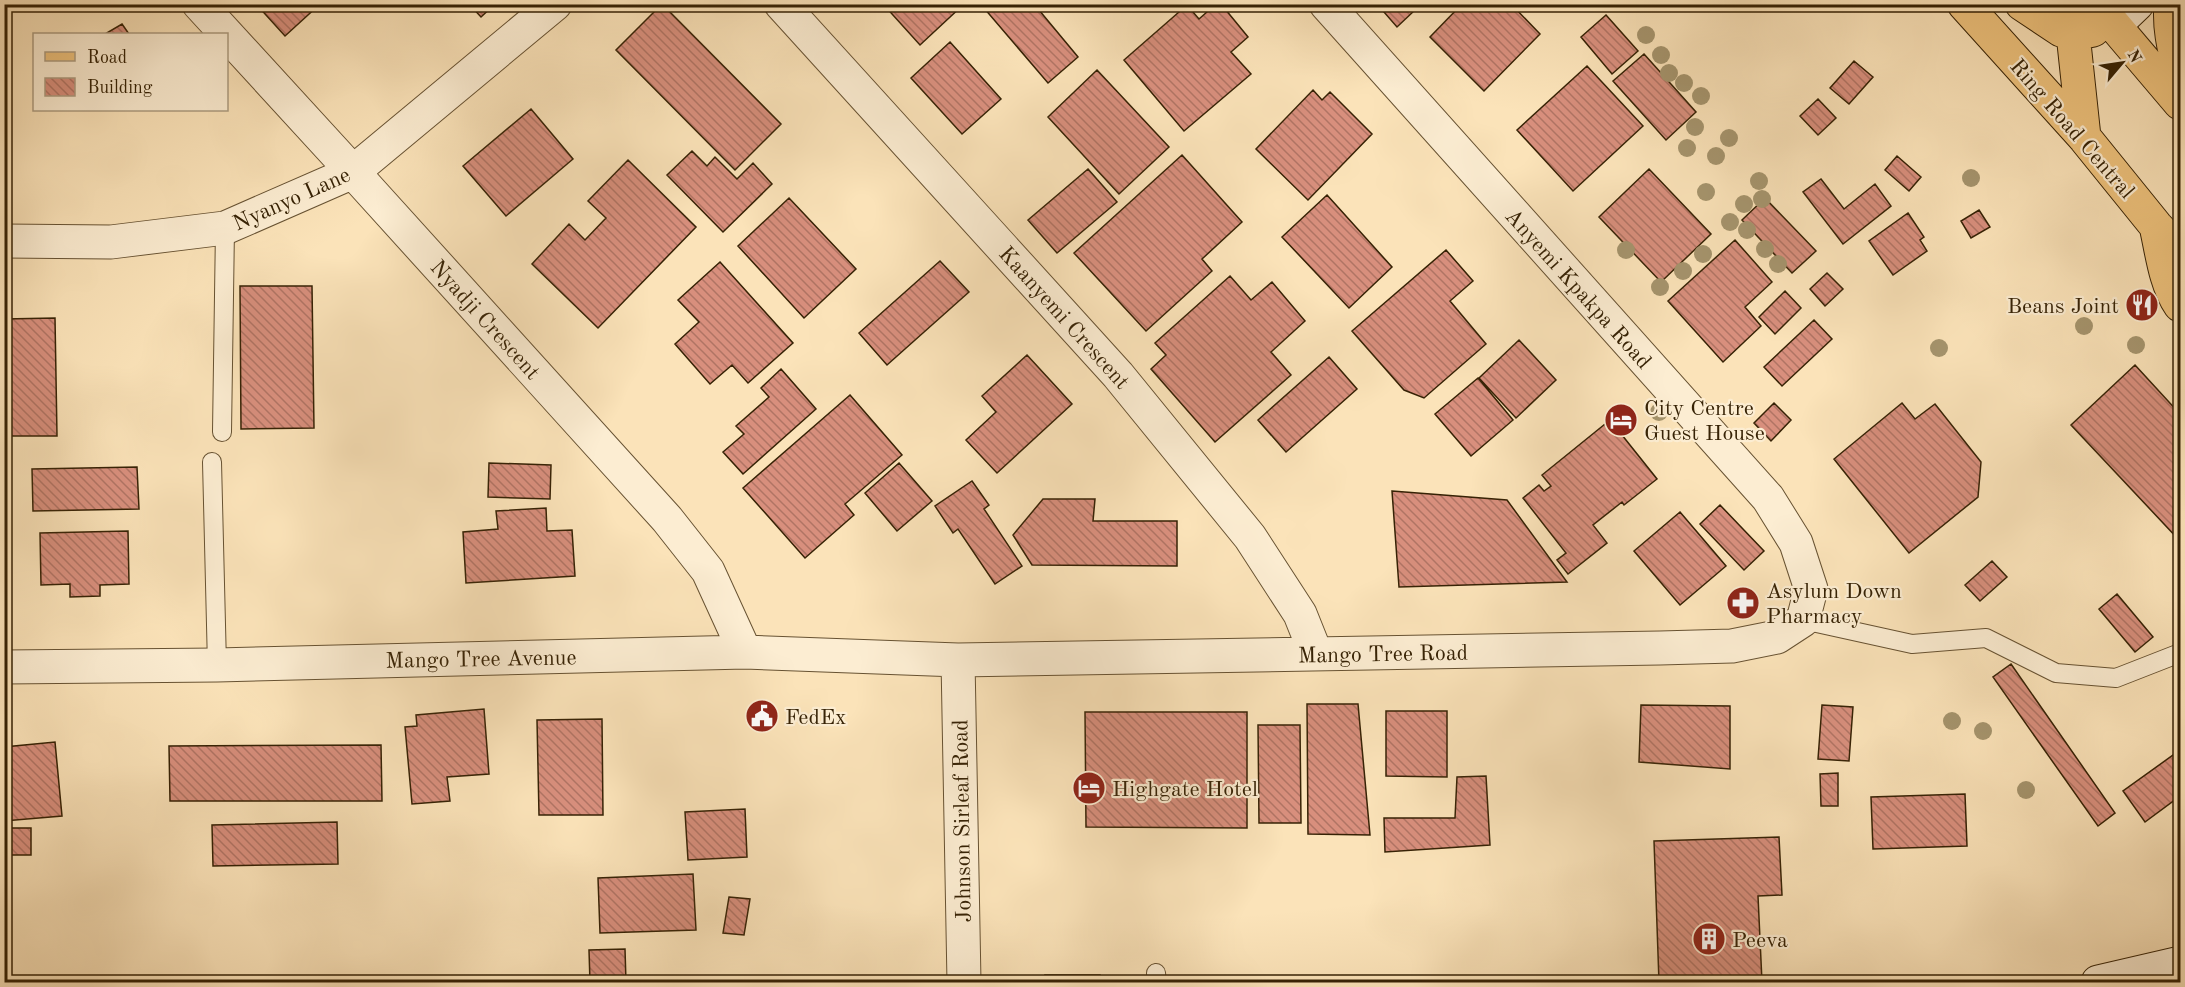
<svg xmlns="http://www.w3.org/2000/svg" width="2185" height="987" font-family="'Old Standard TT',serif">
	<defs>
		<pattern id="building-back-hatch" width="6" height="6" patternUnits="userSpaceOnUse" patternTransform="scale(1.5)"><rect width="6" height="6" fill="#d88f7d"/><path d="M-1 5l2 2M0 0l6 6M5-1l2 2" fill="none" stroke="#b07464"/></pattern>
	</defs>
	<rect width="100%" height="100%" fill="#fbe3b9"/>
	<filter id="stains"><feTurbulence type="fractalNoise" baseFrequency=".00333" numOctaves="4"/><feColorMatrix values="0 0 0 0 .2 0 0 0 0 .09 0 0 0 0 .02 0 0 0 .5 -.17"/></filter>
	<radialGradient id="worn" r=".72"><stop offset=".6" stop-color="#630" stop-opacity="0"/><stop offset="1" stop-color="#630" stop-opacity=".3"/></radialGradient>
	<!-- building -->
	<path fill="url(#building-back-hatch)" stroke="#362205" stroke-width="1.5" d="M256,4h64l-35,32z
		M469,4h26l-14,13z
		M662,4l119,120 -46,46 -119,-120z
		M883,4h81l-44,41z
		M988,4h46l44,53 -30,26 -64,-75z
		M1216,4h5l27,33 -17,15 20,22 -67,57 -60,-71 63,-55 12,14z
		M1377,4h33l5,6 -18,17z
		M1462,4h49l29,30 -56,57 -54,-54z
		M1606,15l32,36 -26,23 -31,-37z
		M122,24l7,10h-24z
		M950,42l51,57 -39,35 -51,-56z
		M1644,54l52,58 -30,28 -53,-59z
		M1854,61l19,16 -24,27 -19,-16z
		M1587,66l56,60 -70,65 -56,-61z
		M1097,70l72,77 -50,47 -71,-77z
		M1313,90l9,10 8,-8 42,42 -64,66 -52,-51z
		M1818,99l18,19 -18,17 -18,-19z
		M531,109l42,50 -67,57 -43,-50z
		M692,151l15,15 8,-9 22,22 16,-16 19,21 -49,48 -56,-57z
		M1182,155l60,67 -40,37 10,12 -66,60 -72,-78z
		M1897,156l24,21 -12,14 -24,-21z
		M628,160l68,67 -98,101 -66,-64 37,-40 16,16 21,-22 -18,-17z
		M1088,169l29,33 -60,51 -29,-33z
		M1649,169l62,65 -50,48 -62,-65z
		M1821,179l23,30 31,-25 16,22 -48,38 -40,-52z
		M1327,195l65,72 -43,41 -67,-71z
		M789,198l67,71 -52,49 -66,-72z
		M1765,198l51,53 -24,22 -50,-53z
		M1979,210l11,17 -19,11 -10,-17z
		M1908,213l16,24 -4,3 7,11 -34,24 -24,-34z
		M1735,240l37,42 -27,25 16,19 -38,36 -55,-61z
		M1446,250l27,31 -23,20 36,43 -62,54 -20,-8 -52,-59z
		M940,261l29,31 -82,73 -28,-32z
		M720,262l73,81 -45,40 -16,-18 -22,19 -35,-40 24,-22 -21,-22z
		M1827,273l16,16 -18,17 -15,-17z
		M1230,276l21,24 21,-18 33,39 -34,31 20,23 -76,67 -64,-73 15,-14 -11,-12z
		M240,286h72l2,142 -73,1z
		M1785,291l16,17 -26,26 -16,-17z
		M55,318l2,118h-53v-117z
		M1814,320l18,19 -50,47 -18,-19z
		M1519,340l37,40 -40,38 -37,-40z
		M1027,355l45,49 -75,69 -31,-33 30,-28 -14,-16z
		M1329,357l28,32 -71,63 -28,-32z
		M2135,365l45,49v127l-109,-116z
		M781,369l35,40 -73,65 -20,-22 21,-18 -8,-8 33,-29 -8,-9z
		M1478,378l35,42 -42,36 -36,-42z
		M850,395l52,60 -57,49 9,11 -49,43 -62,-70z
		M1774,403l17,17 -20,21 -17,-18z
		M1902,403l13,16 20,-15 46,58 -3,35 -69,56 -75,-94z
		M1610,420l47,59 -33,26 -2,-3 -29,23 14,18 -39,31 -11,-14 9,-7 -43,-55 16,-13 5,6 7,-5 -9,-11z
		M489,463l62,2 -1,34 -62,-2z
		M899,463l33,38 -35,30 -32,-38z
		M137,467l2,42 -106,2 -1,-42z
		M972,481l17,24 -5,4 38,57 -27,18 -37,-55 -5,4 -18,-27z
		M1392,491l115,9 60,82 -168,5z
		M1043,499h52l-2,22h84v45l-145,-1 -19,-30z
		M1720,505l44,46 -20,19 -44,-46z
		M546,508l1,23 25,-1 3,46 -109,7 -3,-51 35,-3 -2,-18z
		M1680,512l46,54 -46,39 -46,-54z
		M128,531l1,53 -29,1v11l-30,1v-13l-29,1 -1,-52z
		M1992,561l15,16 -27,24 -15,-16z
		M2117,594l36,43 -18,15 -36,-43z
		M2011,664l104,149 -17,13 -105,-149z
		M1307,704h51l12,131 -62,-1z
		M1641,705l89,1v63l-91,-7z
		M1822,705l31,2 -4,54 -31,-2z
		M484,709l5,65 -42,3 3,24 -38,3 -7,-77 12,-1 -1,-11z
		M1386,711h61v66l-61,-1z
		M1085,712h162v116l-161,-1z
		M602,719l1,96h-64l-2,-95z
		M1258,725h42l1,98h-42z
		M55,742l7,74 -58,5v-74z
		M381,745l1,56h-212l-1,-55z
		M2180,750v46l-35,26 -22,-31z
		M1838,773v33h-17l-1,-32z
		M1486,776l4,69 -105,7 -1,-34h71l2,-41z
		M1965,794l2,52 -94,3 -2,-52z
		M745,809l2,48 -59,3 -3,-48z
		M337,822l1,42 -125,2 -1,-41z
		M4,828h27v27h-27z
		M1779,837l3,58 -24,1 4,86h-103l-5,-141z
		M693,874l3,56 -96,3 -2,-55z
		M729,897l21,2 -6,36 -21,-2z
		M625,949l1,33h-36l-1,-32z
		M1045,975h55v7h-54z"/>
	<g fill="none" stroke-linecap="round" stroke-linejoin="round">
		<defs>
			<path id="lane" d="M222,432l3,-204
				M212,462l5,203
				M1803,620l109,24 74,-6 70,35 60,5 64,-25
				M1156,973l1,9"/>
			<path id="street" d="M199,4l154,168 314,347 41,52 37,81
				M781,4l337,371 132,162 50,77 16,40
				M4,241l107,1 114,-14 128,-56 202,-168
				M958,660l6,322
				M4,667l213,-2 528,-13 213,8 702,-12 72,-2 45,-9 26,-17 8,-31 -15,-46 -28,-45 -442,-494"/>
			<path id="secondary" d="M2115,25l22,-21
				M2098,982l82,-19"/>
			<path id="primary" d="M1964,4l120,133 72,89 24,26
				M2022,4l39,26 12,4 20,-4
				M2075,4l-2,30 11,103
				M2096,4l84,99
				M2171,4c-2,20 2,45 9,63
				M2156,226c6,26 9,57 24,79"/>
		</defs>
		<!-- lane casing -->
		<use href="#lane" stroke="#675232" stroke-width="20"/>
		<!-- street casing -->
		<use href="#street" stroke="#675232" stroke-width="35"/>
		<!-- secondary casing -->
		<use href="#secondary" stroke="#362205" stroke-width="35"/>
		<!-- primary casing -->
		<use href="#primary" stroke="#362205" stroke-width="35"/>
		<!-- lane -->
		<use href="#lane" stroke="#fcedd2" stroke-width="18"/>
		<!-- street -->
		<use href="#street" stroke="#fcedd2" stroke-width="33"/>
		<!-- secondary -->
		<use href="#secondary" stroke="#fcedd2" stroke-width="33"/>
		<!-- primary -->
		<use href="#primary" stroke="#eec27c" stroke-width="33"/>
	</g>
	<!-- trees -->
	<g fill="#a5946d">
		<circle cx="1646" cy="35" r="9"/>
		<circle cx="1661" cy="55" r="9"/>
		<circle cx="1669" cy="73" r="9"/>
		<circle cx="1684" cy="83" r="9"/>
		<circle cx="1701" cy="96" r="9"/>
		<circle cx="1695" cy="127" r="9"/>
		<circle cx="1729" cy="138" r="9"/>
		<circle cx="1687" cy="148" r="9"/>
		<circle cx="1716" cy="156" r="9"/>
		<circle cx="1971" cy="178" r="9"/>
		<circle cx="1759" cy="181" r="9"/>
		<circle cx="1706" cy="192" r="9"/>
		<circle cx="1762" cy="199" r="9"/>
		<circle cx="1744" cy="204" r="9"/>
		<circle cx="1730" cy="222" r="9"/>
		<circle cx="1747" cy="230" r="9"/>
		<circle cx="1765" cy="249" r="9"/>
		<circle cx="1626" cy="250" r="9"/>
		<circle cx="1703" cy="254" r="9"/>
		<circle cx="1778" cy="264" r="9"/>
		<circle cx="1683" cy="271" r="9"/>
		<circle cx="1660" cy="287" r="9"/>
		<circle cx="2084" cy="326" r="9"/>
		<circle cx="2136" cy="345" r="9"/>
		<circle cx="1939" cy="348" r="9"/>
		<circle cx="1659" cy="412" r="9"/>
		<circle cx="1952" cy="721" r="9"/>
		<circle cx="1983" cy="731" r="9"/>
		<circle cx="2026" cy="790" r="9"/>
	</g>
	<!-- icons -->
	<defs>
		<symbol id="restaurant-disc" viewBox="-11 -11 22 22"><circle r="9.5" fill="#8f2418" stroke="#fcedd2"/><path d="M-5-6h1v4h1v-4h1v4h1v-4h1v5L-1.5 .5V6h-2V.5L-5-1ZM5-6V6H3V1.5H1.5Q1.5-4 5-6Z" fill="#fff"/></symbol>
		<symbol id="hotel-disc" viewBox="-11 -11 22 22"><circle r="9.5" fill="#8f2418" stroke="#fcedd2"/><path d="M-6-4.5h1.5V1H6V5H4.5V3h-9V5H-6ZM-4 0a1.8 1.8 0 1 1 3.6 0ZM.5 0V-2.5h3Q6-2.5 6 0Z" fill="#fff"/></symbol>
		<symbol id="pharmacy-disc" viewBox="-11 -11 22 22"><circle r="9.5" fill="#8f2418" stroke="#fcedd2"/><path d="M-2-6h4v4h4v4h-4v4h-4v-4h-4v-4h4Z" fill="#fff"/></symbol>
		<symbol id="civic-disc" viewBox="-11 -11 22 22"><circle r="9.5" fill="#8f2418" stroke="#fcedd2"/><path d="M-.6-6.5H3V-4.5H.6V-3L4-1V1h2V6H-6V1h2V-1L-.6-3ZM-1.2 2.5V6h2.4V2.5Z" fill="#fff"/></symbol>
		<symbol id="building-disc" viewBox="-11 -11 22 22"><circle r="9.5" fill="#8f2418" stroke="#fcedd2"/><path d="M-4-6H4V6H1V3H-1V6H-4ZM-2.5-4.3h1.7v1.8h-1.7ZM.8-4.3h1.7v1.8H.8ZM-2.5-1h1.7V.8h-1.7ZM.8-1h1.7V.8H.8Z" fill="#fff"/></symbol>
	</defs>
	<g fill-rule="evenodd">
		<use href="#restaurant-disc" x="2123" y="286" width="38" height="38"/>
		<use href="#hotel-disc" x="1602" y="401" width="38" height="38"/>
		<use href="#pharmacy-disc" x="1724" y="584" width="38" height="38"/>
		<use href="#civic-disc" x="743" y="697" width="38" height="38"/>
		<use href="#hotel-disc" x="1070" y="769" width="38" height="38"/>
		<use href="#building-disc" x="1690" y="920" width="38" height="38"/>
	</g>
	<g text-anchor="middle" stroke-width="4.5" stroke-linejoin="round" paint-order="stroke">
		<!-- street labels -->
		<g font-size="22" fill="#362205" stroke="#fcedd2">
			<text transform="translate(2073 128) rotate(49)" y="8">Ring Road Central</text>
			<text transform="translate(291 198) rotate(-24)" y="8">Nyanyo Lane</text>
			<text transform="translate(1579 288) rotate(48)" y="8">Anyemi Kpakpa Road</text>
			<text transform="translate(1065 317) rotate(48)" y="8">Kaanyemi Crescent</text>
			<text transform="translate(486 319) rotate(48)" y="8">Nyadji Crescent</text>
			<text transform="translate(1383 653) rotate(-1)" y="8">Mango Tree Road</text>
			<text transform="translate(481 658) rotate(-1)" y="8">Mango Tree Avenue</text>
			<text transform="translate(961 821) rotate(-91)" y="8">Johnson Sirleaf Road</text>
		</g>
		<!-- poi labels -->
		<g font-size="22" fill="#362205" stroke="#fcedd2" text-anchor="start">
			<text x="2119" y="313" text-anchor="end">Beans Joint</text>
			<text x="1644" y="415">City Centre<tspan x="1644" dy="25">Guest House</tspan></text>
			<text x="1766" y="598">Asylum Down<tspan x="1766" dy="25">Pharmacy</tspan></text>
			<text x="785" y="724">FedEx</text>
			<text x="1112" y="796">Highgate Hotel</text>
			<text x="1732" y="947">Peeva</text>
		</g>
	</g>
	<!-- margin -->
	<rect width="2185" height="987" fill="none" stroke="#fbe3b9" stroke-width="24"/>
	<rect x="6" y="6" width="2173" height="975" fill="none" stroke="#362205" stroke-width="3"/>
	<rect x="12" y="12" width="2161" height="963" fill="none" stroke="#362205" stroke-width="1.5"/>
	<!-- legend -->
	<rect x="33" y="33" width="195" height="78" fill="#fcedd2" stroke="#ad9c80" stroke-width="1.5"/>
	<rect x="45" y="52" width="30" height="9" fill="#eec27c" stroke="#ad9c80" stroke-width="1.5"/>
	<text x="87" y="63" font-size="18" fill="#362205">Road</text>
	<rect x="45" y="78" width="30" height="18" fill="url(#building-back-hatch)" stroke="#ad9c80" stroke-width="1.5"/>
	<text x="87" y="93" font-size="18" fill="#362205">Building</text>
	<!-- north arrow -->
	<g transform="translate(2122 63) rotate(61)" stroke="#fcedd2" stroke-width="4.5" paint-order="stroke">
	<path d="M0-4.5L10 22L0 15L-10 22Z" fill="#362205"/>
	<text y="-9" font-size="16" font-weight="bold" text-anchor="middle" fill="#362205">N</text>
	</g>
	<rect width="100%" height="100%" filter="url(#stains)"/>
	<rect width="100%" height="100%" fill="url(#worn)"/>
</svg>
